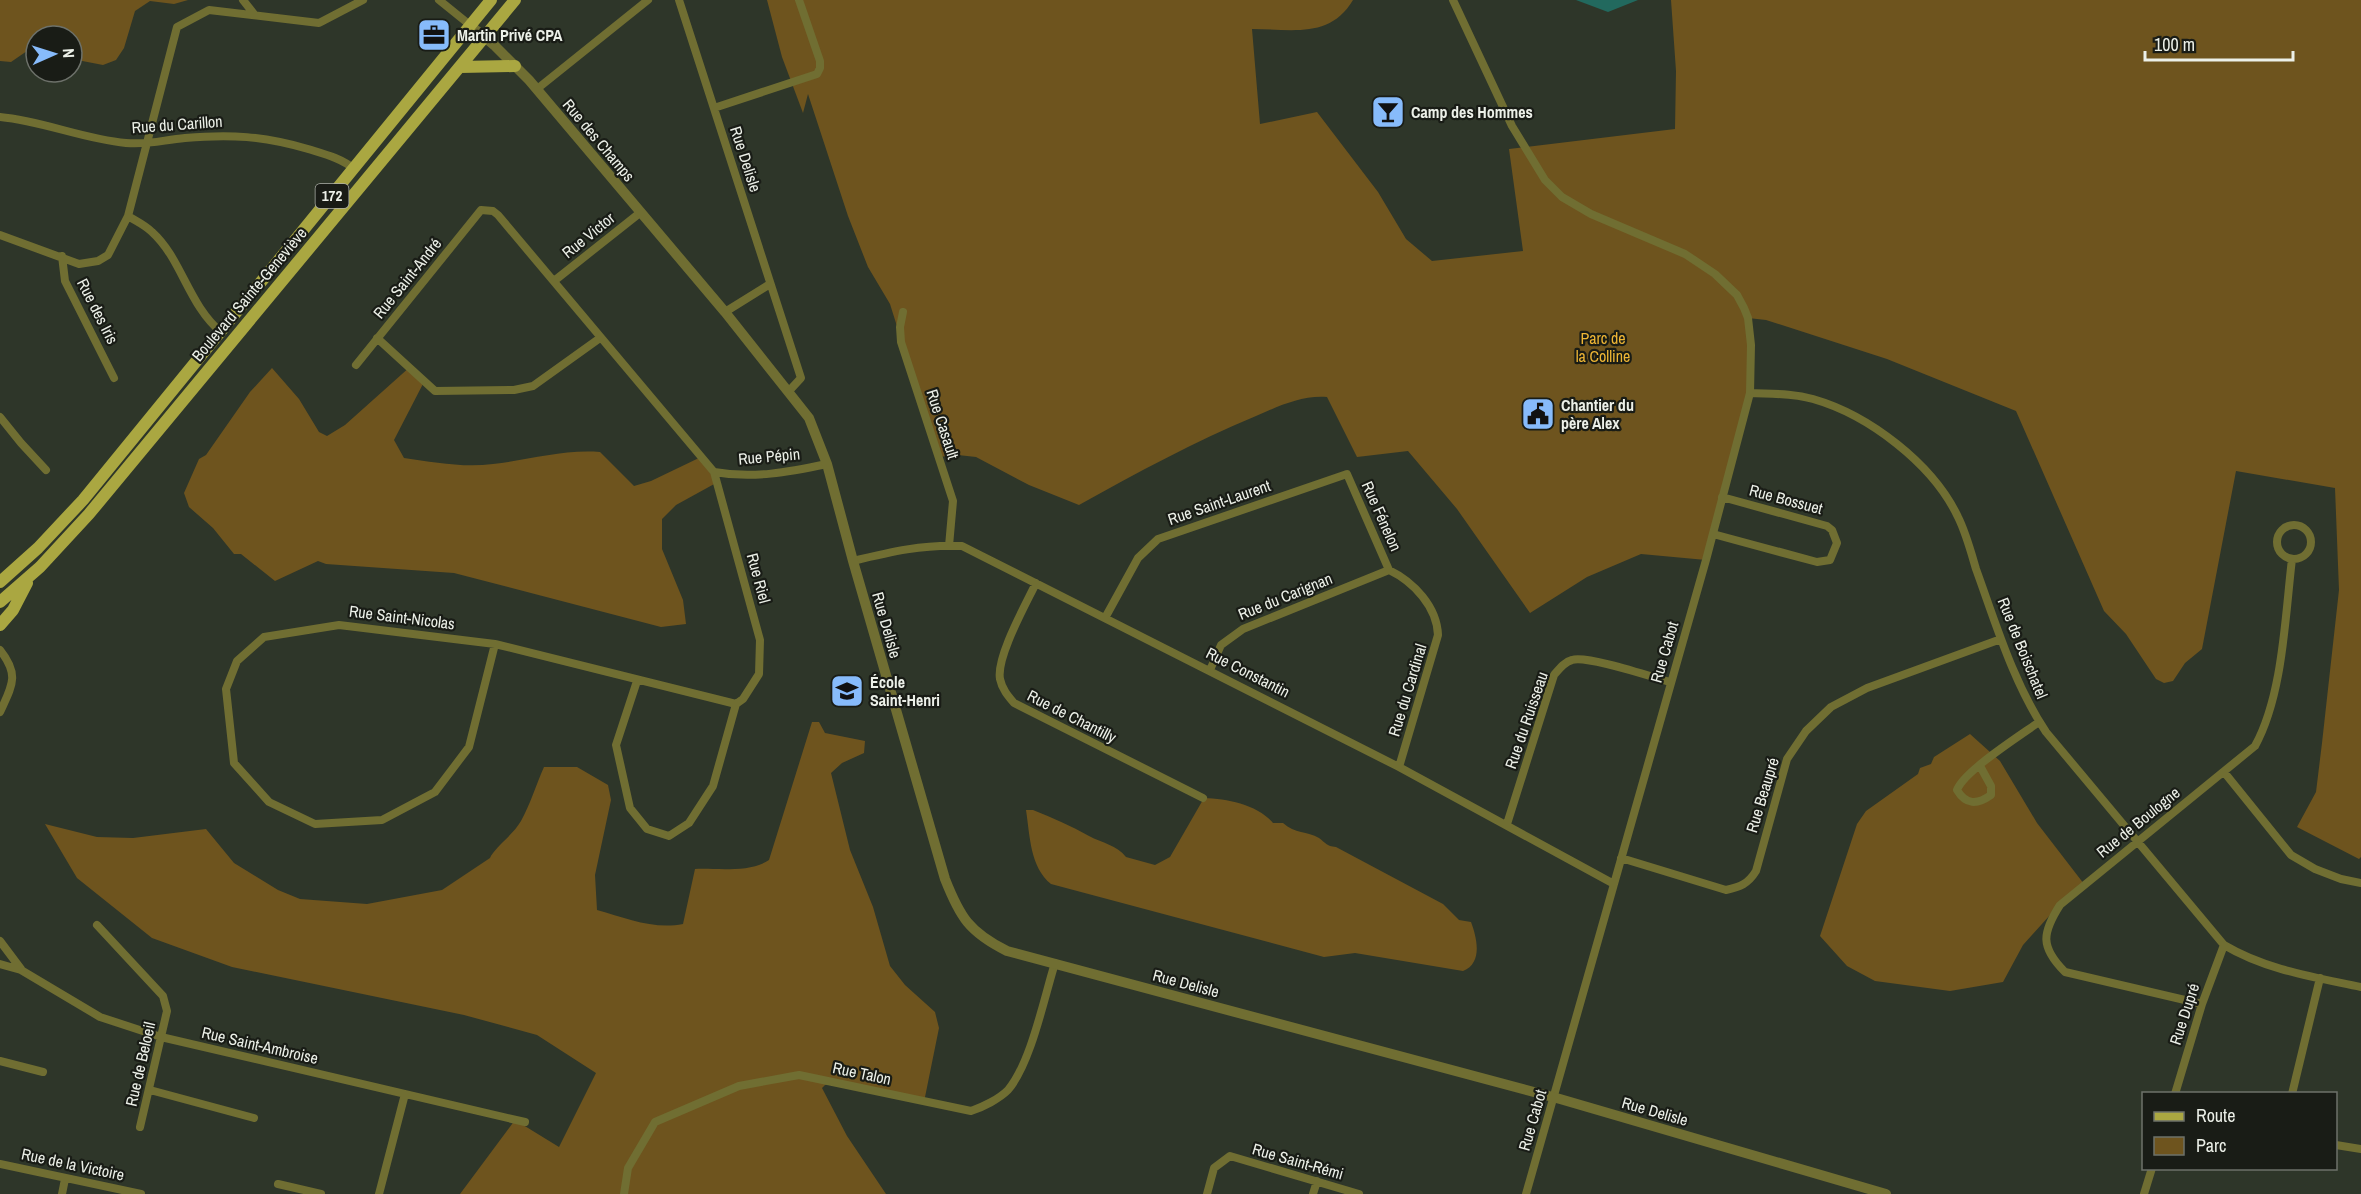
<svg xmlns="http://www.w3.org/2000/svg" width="2361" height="1194" font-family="'Archivo Narrow',sans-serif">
	<rect width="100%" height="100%" fill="#2e3629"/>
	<!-- green -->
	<path fill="#6e541e" d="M0,0h188l-14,4 -24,-3 -15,10 -11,37 -8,12 -13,5 -31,-6v-23h-36v17l-9,-2 -16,11 -11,-1z
		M767,0h586c-23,39 -61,29 -101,29l8,95 57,-12 61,80 28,47 26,22 91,-10 -14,-102 166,-20 1,-58 -5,-71h690v857l-2,2 -62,-32 19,-35 6,-49 17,-153 -4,-102 -99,-17 -34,178 -17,14 -12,18 -9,2 -8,-4 -30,-45 -22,-23 -88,-200 -129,-52 -121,-39 -18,-2 2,75 -44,167 -65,-6 -54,23 -57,36 -73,-104 -49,-58 -51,6 -30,-60c-25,-2 -48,9 -71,19 -61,25 -119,57 -177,89l-50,-20 -53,-28 -18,-2 -20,2 -48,-153 -22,-37 -20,-51 -40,-122 -5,19 -21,-56z
		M411,366l14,14 -31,60 10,18c29,4 59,10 89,6 36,-4 71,-15 107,-12l34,34 17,-5 50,-24 15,26 -40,22 -14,14v30l21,51 3,24 -25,3 -207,-54 -128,-9 -8,-3 -43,20 -34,-27h-7l-21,-26 -24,-21 -5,-14 15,-34 7,-4 44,-63 22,-24 27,31 20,33 8,4 18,-11z
		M812,722h7l6,11 40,8 -1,12 -22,10 -11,10 19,77 23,57 17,59 15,19 30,27 4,16 -15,74 -86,-19 -13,2 -3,3 25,48 39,58h-426l55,-74 44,27 37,-74 -59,-38 -73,-20 -232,-48 -80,-29 -75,-60 -32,-54 52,13 36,1 73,-9 28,34 44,27 22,9 67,5 75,-14 48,-32c4,-10 23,-23 31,-37 9,-16 15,-36 23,-54h33l31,18 3,15 -16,75 2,35c29,8 57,20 86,14l12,-55c22,-1 55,4 74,-9z
		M1970,734l30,27 37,62 47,61 -24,20 -37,41 -20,37 -53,9 -75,-10 -28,-15 -27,-30 37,-112 9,-13 52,-37 2,-6 11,-4 3,-7z
		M1204,798c23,1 53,6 69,25h10c12,11 24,8 36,15 7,5 7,8 17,9l107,57 16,16 12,2c6,16 12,41 -8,49l-108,-18 -31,4 -273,-73c-21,-17 -21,-48 -25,-74h7c20,8 38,16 56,26 13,7 28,9 37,21l29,8 15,-8z"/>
	<!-- water -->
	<path fill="#22695e" d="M1576,0h62l-30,12z"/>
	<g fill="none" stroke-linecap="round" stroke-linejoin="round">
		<!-- minor -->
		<path stroke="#706e32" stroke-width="8" d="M243,0l11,14
			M439,0l31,25
			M679,0l122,378 -12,13
			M1453,0l59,126 33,54 17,17 29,17 94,40 30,20 22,21 7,13 4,10 3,27 -1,48 -44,167 -180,634
			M537,89l111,-89
			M714,108l103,-34 3,-6v-7l-21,-61
			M0,117c43,4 83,22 126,26 23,2 37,-3 59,-5 46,-4 78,-2 123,11 16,5 33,9 46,20
			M128,216c8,5 17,9 24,16 30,27 36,73 70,101
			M0,235l79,29 19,-3 10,-6 20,-39 49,-189 32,-17 110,13 44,-23
			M62,256l3,25 49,97
			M554,281l87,-69
			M725,312l45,-28
			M903,312l-3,15 1,15 52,159 -4,45
			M377,338l58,53 79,-1 19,-4 67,-48
			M356,365l125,-155 12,1 5,4 216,257 46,168 -1,34 -16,25 -7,5 -23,82 -24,37 -20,13 -22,-7 -17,-21 -14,-63 21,-64
			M1750,393c21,1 42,0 63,6 56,16 120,65 145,118 8,16 13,35 18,52 20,55 37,113 70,163l178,213c42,25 90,32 137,42
			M0,417l21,26 25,27
			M714,472c39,7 75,0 113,-8
			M2277 542a17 17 0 1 1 34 0a17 17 0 1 1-34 0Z
			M1713,534l104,28 13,-2 7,-17 -5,-13 -5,-4 -105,-29
			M853,561c37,-9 71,-17 109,-15l437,221 215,117
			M1389,570c25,12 48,37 49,65l-39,132
			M1036,583c-10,21 -40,74 -36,96 2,10 8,17 14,24l189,95
			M1105,618l33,-60 20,-19 189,-65 42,96
			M495,644l-26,103 -34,45 -53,28 -67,4 -46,-22 -35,-39 -8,-74 11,-28 27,-24 75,-12 156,19 241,60
			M0,650c20,25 12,36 0,62
			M1210,670l11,-25 22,-16 146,-59
			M1980,766l11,20v9c-14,10 -25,10 -34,-5 7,-19 64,-55 82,-68
			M2224,772l67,83 24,14 26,10 20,4
			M1507,824l47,-149c5,-6 10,-13 18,-15 15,-5 80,17 98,22
			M1621,858l105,32c14,-3 22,-6 30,-19l31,-112 19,-28 25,-24 36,-19 134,-49
			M97,925l66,71 4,15 -27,116
			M0,941l21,28
			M0,964l21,6 79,47 61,20 364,85
			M2202,1004l-137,-32c-25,-25 -23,-39 -5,-67l195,-159c28,-51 30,-129 37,-187
			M0,1061l43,11
			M150,1090l104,28
			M2175,1094l27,-90 22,-59
			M2292,1094l28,-116
			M2336,1145l25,4
			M0,1164l141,30
			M278,1184l43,10
			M62,1194l3,-15
			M379,1194l26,-100
			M624,1194l4,-26 27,-46 84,-36 60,-11 172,36c12,-4 28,-12 37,-21 23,-27 36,-92 47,-127
			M1207,1194l7,-26 16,-12 129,38
			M1313,1194l4,-13
			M2144,1194l8,-26"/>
		<!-- tertiary -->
		<path stroke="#706e32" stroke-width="10" d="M470,25l25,21 34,34 196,232 84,106 18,46 26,97 92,318c15,38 24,53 62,72l553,148 326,95"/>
		<!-- primary -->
		<path stroke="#aaa741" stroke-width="12" d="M460,67l55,-1
			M0,582l38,-34 45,-48 408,-500
			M0,602l40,-35 49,-53 426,-514
			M0,625l13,-15 14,-27"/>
	</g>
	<!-- icons -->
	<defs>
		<symbol id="office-square" viewBox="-11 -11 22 22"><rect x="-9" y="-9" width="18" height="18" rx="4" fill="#87bbfb" stroke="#191c16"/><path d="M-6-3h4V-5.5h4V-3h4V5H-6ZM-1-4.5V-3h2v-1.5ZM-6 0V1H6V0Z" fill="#111"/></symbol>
		<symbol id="bar-square" viewBox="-11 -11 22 22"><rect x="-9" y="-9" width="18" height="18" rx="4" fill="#87bbfb" stroke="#191c16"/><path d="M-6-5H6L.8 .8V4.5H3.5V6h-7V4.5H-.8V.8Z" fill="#111"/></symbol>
		<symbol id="civic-square" viewBox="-11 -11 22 22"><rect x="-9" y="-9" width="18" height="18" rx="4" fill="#87bbfb" stroke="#191c16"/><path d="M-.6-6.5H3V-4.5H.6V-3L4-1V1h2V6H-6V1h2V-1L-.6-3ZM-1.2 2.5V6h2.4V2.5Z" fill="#111"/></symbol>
		<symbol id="school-square" viewBox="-11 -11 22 22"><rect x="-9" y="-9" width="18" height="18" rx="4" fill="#87bbfb" stroke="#191c16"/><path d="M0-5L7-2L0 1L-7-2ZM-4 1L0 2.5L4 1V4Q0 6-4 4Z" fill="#111"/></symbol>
	</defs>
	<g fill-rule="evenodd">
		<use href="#office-square" x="415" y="16" width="38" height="38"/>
		<use href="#bar-square" x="1369" y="93" width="38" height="38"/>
		<use href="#civic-square" x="1519" y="395" width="38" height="38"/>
		<use href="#school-square" x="828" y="672" width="38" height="38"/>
	</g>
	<g text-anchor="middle" stroke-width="4.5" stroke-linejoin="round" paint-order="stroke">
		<!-- shield labels -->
		<rect fill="#191c16" stroke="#adb0a9" stroke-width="1.5" x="315.5" y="184" width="33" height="24" rx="4.5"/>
		<g font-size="15" font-weight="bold" fill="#ecf0e8">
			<text x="332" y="201">172</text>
		</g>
		<!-- poi labels -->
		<g font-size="16" font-weight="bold" fill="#ecf0e8" stroke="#191c16" text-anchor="start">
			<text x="457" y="41">Martin Privé CPA</text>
			<text x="1411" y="118">Camp des Hommes</text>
			<text x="1561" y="411">Chantier du<tspan x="1561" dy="18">père Alex</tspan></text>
			<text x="870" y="688">École<tspan x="870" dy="18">Saint-Henri</tspan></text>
		</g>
		<!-- street labels -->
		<g font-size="16" fill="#ecf0e8" stroke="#191c16">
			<text transform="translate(177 124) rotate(-4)" y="6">Rue du Carillon</text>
			<text transform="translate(599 140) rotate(50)" y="6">Rue des Champs</text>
			<text transform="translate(746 159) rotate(72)" y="6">Rue Delisle</text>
			<text transform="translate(588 235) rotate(-39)" y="6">Rue Victor</text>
			<text transform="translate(407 278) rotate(-51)" y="6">Rue Saint-André</text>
			<text transform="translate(249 294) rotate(-50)" y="6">Boulevard Sainte-Geneviève</text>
			<text transform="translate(98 311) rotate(63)" y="6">Rue des Iris</text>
			<text transform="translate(943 424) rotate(72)" y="6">Rue Casault</text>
			<text transform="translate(769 456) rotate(-5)" y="6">Rue Pépin</text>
			<text transform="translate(1786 499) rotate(15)" y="6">Rue Bossuet</text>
			<text transform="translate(1219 502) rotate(-19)" y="6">Rue Saint-Laurent</text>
			<text transform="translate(1382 516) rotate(66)" y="6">Rue Fénelon</text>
			<text transform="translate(759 578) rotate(75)" y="6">Rue Riel</text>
			<text transform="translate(1285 596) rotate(-22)" y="6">Rue du Carignan</text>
			<text transform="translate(402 617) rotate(7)" y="6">Rue Saint-Nicolas</text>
			<text transform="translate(887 625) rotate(74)" y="6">Rue Delisle</text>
			<text transform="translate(2023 648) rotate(68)" y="6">Rue de Boischatel</text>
			<text transform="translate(1664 652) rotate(-74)" y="6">Rue Cabot</text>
			<text transform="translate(1248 672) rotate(27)" y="6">Rue Constantin</text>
			<text transform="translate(1407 690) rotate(-73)" y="6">Rue du Cardinal</text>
			<text transform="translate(1072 716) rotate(27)" y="6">Rue de Chantilly</text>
			<text transform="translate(1526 720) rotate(-71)" y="6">Rue du Ruisseau</text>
			<text transform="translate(1762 795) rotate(-73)" y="6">Rue Beaupré</text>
			<text transform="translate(2138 822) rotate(-39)" y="6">Rue de Boulogne</text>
			<text transform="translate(1186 983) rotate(15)" y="6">Rue Delisle</text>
			<text transform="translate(2184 1014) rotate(-72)" y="6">Rue Dupré</text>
			<text transform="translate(260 1045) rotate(13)" y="6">Rue Saint-Ambroise</text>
			<text transform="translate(140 1064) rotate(-77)" y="6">Rue de Beloeil</text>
			<text transform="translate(862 1073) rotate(12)" y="6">Rue Talon</text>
			<text transform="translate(1655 1111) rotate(16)" y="6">Rue Delisle</text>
			<text transform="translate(1532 1120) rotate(-74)" y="6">Rue Cabot</text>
			<text transform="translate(1298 1161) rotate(16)" y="6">Rue Saint-Rémi</text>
			<text transform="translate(73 1164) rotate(12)" y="6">Rue de la Victoire</text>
		</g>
		<!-- park labels -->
		<g font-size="16" fill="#efb635" stroke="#191c16">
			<text x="1603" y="344">Parc de<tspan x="1603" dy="18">la Colline</tspan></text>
		</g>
	</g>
	<!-- legend -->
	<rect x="2142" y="1092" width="195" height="78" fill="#191c16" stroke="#6d716a" stroke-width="1.5"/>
	<rect x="2154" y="1112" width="30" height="9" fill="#aaa741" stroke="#6d716a" stroke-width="1.5"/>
	<text x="2196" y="1122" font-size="18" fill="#ecf0e8">Route</text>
	<rect x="2154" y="1137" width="30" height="18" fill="#6e541e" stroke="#6d716a" stroke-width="1.5"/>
	<text x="2196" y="1152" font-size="18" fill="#ecf0e8">Parc</text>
	<!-- north arrow -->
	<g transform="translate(54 54) rotate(87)"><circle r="28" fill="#191c16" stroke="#6d716a" stroke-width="1.5"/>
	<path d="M0-4.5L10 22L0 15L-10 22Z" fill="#87bbfb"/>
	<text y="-9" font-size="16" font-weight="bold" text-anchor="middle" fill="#ecf0e8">N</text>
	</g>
	<!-- scale -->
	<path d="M2145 51v9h148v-9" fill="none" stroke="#ecf0e8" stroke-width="3"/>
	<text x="2154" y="51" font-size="18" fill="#ecf0e8" stroke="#191c16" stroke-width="4.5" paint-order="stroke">100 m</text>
</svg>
